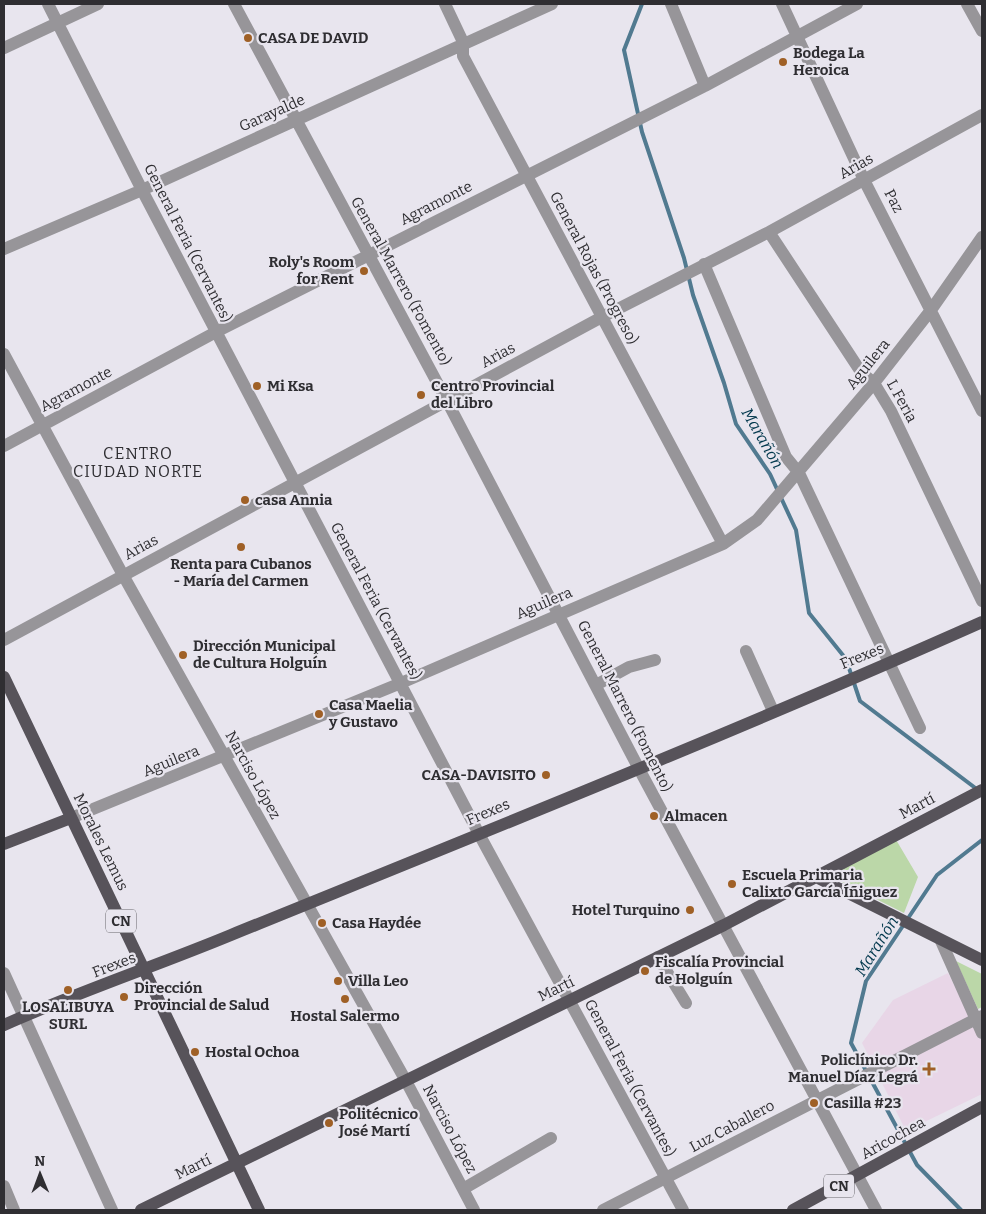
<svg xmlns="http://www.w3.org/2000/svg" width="986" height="1214" font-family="Bitter,serif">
	<rect width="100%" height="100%" fill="#e8e5ee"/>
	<!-- medical -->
	<path fill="#e8d6e7" d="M948,973l34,69v52l-76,37 -44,-88 31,-43z"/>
	<!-- green -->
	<path fill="#bbd7a8" d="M895,838l23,39 -14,36 -74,-37z
		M956,961l26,13v33l-4,2z"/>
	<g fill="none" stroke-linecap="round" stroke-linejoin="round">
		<!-- stream -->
		<path stroke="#517a90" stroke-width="4" d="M642,4l-18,46 18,82 42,126 9,37 31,88 12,41 34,50 26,56 13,83 37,46 14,42 118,89
			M961,1210l-44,-45 -66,-122 15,-62 71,-106 45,-35"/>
		<!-- minor -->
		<path stroke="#979599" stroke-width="12" d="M48,4l94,186 337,644 204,376
			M234,4l213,397 191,366 238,443
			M445,4l18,38v14l260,488
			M671,4l34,82
			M782,4l82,176 118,231
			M967,4l15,27
			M4,48l94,-44
			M769,232l92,140 13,11 17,28 91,190
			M4,249l138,-59 410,-186
			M704,264l82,193 13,16 121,255
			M4,354l119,221 283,506 68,129
			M4,446l212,-114 489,-246 152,-82
			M4,640l598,-323 167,-85 213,-117
			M746,651l27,60
			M596,685l33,-18 26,-7
			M71,818l330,-135 322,-139 34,-24 117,-137 57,-73 51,-73
			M941,941l41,92
			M658,957l28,46
			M4,973l108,237
			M4,1186l10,24
			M463,1189l88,-51
			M603,1210l379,-194"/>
		<!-- major -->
		<path stroke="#57535a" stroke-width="12" d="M4,677l255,533
			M4,844l67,-26
			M816,877l166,83
			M4,1025c74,-33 152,-59 227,-90 251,-102 504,-203 751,-313
			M141,1210l583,-285 258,-135
			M793,1210l189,-103"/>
	</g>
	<!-- markers -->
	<g fill="#9f6026" stroke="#e8e5ee" stroke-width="2">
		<circle cx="248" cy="38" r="5"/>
		<circle cx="783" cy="62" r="5"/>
		<circle cx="364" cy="271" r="5"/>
		<circle cx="257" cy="386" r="5"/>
		<circle cx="421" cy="395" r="5"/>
		<circle cx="245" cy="500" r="5"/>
		<circle cx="241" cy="547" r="5"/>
		<circle cx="183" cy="655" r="5"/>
		<circle cx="319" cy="714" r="5"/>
		<circle cx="546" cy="775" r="5"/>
		<circle cx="654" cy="816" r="5"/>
		<circle cx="732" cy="884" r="5"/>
		<circle cx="690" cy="910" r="5"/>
		<circle cx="322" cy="923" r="5"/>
		<circle cx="645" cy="971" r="5"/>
		<circle cx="338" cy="981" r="5"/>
		<circle cx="68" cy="990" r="5"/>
		<circle cx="124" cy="997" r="5"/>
		<circle cx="345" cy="999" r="5"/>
		<circle cx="195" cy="1052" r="5"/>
		<path d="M926.5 1061.5h5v5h5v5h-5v5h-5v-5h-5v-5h5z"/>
		<circle cx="814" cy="1103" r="5"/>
		<circle cx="329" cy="1123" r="5"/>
	</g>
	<g text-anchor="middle" stroke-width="4.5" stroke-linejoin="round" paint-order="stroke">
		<!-- shield labels -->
		<g fill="#e8e5ee" stroke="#66656a" stroke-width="1">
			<rect x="106" y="909.5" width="30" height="23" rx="4"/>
			<rect x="824" y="1174.5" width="30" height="23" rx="4"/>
		</g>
		<g font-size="14" font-weight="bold" fill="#2f2e32">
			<text x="121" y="926">CN</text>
			<text x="839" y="1191">CN</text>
		</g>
		<!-- poi labels -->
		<g font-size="15" font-weight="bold" fill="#2f2e32" stroke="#e8e5ee" text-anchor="start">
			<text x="258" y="43">CASA DE DAVID</text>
			<text x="793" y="58">Bodega La<tspan x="793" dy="17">Heroica</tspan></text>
			<text x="354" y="267" text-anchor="end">Roly's Room<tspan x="354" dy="17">for Rent</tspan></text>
			<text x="267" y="391">Mi Ksa</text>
			<text x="431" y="391">Centro Provincial<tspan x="431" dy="17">del Libro</tspan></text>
			<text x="255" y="505">casa Annia</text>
			<text x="241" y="569" text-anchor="middle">Renta para Cubanos<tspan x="241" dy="17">- María del Carmen</tspan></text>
			<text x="193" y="651">Dirección Municipal<tspan x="193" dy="17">de Cultura Holguín</tspan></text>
			<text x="329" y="710">Casa Maelia<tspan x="329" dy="17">y Gustavo</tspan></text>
			<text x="536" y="780" text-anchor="end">CASA-DAVISITO</text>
			<text x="664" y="821">Almacen</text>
			<text x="742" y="880">Escuela Primaria<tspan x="742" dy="17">Calixto García Íñiguez</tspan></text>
			<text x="680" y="915" text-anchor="end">Hotel Turquino</text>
			<text x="332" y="928">Casa Haydée</text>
			<text x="655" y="967">Fiscalía Provincial<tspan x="655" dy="17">de Holguín</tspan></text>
			<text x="348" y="986">Villa Leo</text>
			<text x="134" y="993">Dirección<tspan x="134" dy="17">Provincial de Salud</tspan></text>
			<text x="68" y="1012" text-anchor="middle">LOSALIBUYA<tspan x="68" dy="17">SURL</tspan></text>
			<text x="345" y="1021" text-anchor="middle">Hostal Salermo</text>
			<text x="205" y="1057">Hostal Ochoa</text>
			<text x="918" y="1065" text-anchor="end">Policlínico Dr.<tspan x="918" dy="17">Manuel Díaz Legrá</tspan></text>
			<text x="824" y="1108">Casilla #23</text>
			<text x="339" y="1119">Politécnico<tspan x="339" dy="17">José Martí</tspan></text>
		</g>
		<!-- street labels -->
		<g font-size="15" fill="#2f2e32" stroke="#e8e5ee">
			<text transform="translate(272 113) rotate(-24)" y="5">Garayalde</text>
			<text transform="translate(856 166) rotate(-29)" y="5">Arias</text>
			<text transform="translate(894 201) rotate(63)" y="5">Paz</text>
			<text transform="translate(436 203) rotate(-27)" y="5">Agramonte</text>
			<text transform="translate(188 243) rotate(63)" y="5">General Feria (Cervantes)</text>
			<text transform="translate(594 268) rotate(62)" y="5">General Rojas (Progreso)</text>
			<text transform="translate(401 281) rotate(61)" y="5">General Marrero (Fomento)</text>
			<text transform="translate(498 355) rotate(-28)" y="5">Arias</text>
			<text transform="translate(868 364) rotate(-51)" y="5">Aguilera</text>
			<text transform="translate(76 389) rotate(-28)" y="5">Agramonte</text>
			<text transform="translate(902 401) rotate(61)" y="5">L Feria</text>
			<text transform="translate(141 547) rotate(-28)" y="5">Arias</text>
			<text transform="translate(376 601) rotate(62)" y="5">General Feria (Cervantes)</text>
			<text transform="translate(544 603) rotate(-23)" y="5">Aguilera</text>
			<text transform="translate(862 656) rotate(-22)" y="5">Frexes</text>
			<text transform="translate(625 706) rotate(63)" y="5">General Marrero (Fomento)</text>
			<text transform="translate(171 761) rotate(-22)" y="5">Aguilera</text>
			<text transform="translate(253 775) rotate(61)" y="5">Narciso López</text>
			<text transform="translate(917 806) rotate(-28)" y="5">Martí</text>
			<text transform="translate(488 812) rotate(-23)" y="5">Frexes</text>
			<text transform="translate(101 842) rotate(64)" y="5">Morales Lemus</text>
			<text transform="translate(114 965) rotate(-21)" y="5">Frexes</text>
			<text transform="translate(556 989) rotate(-26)" y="5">Martí</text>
			<text transform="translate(630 1078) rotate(62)" y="5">General Feria (Cervantes)</text>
			<text transform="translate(732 1126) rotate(-28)" y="5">Luz Caballero</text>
			<text transform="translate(450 1129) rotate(62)" y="5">Narciso López</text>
			<text transform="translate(893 1138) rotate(-29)" y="5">Aricochea</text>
			<text transform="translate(193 1167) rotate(-26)" y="5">Martí</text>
		</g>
		<!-- water labels -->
		<g font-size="16" font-style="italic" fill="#02384d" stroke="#e8e5ee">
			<text transform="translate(763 438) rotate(60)" y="6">Marañón</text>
			<text transform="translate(876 946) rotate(-58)" y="6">Marañón</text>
		</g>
		<!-- neighbourhood labels -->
		<g font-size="16" letter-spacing="1" fill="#2f2e32" stroke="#e8e5ee">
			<text x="138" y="459">CENTRO<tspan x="138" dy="18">CIUDAD NORTE</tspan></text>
		</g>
	</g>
	<!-- border -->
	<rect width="986" height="1214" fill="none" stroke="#2f2e32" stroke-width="10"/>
	<!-- north arrow -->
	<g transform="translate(40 1174) rotate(359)" stroke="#e8e5ee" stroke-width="4" paint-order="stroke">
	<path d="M0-4L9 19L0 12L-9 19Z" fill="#2f2e32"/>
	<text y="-8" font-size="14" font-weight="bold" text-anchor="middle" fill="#2f2e32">N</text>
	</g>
</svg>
